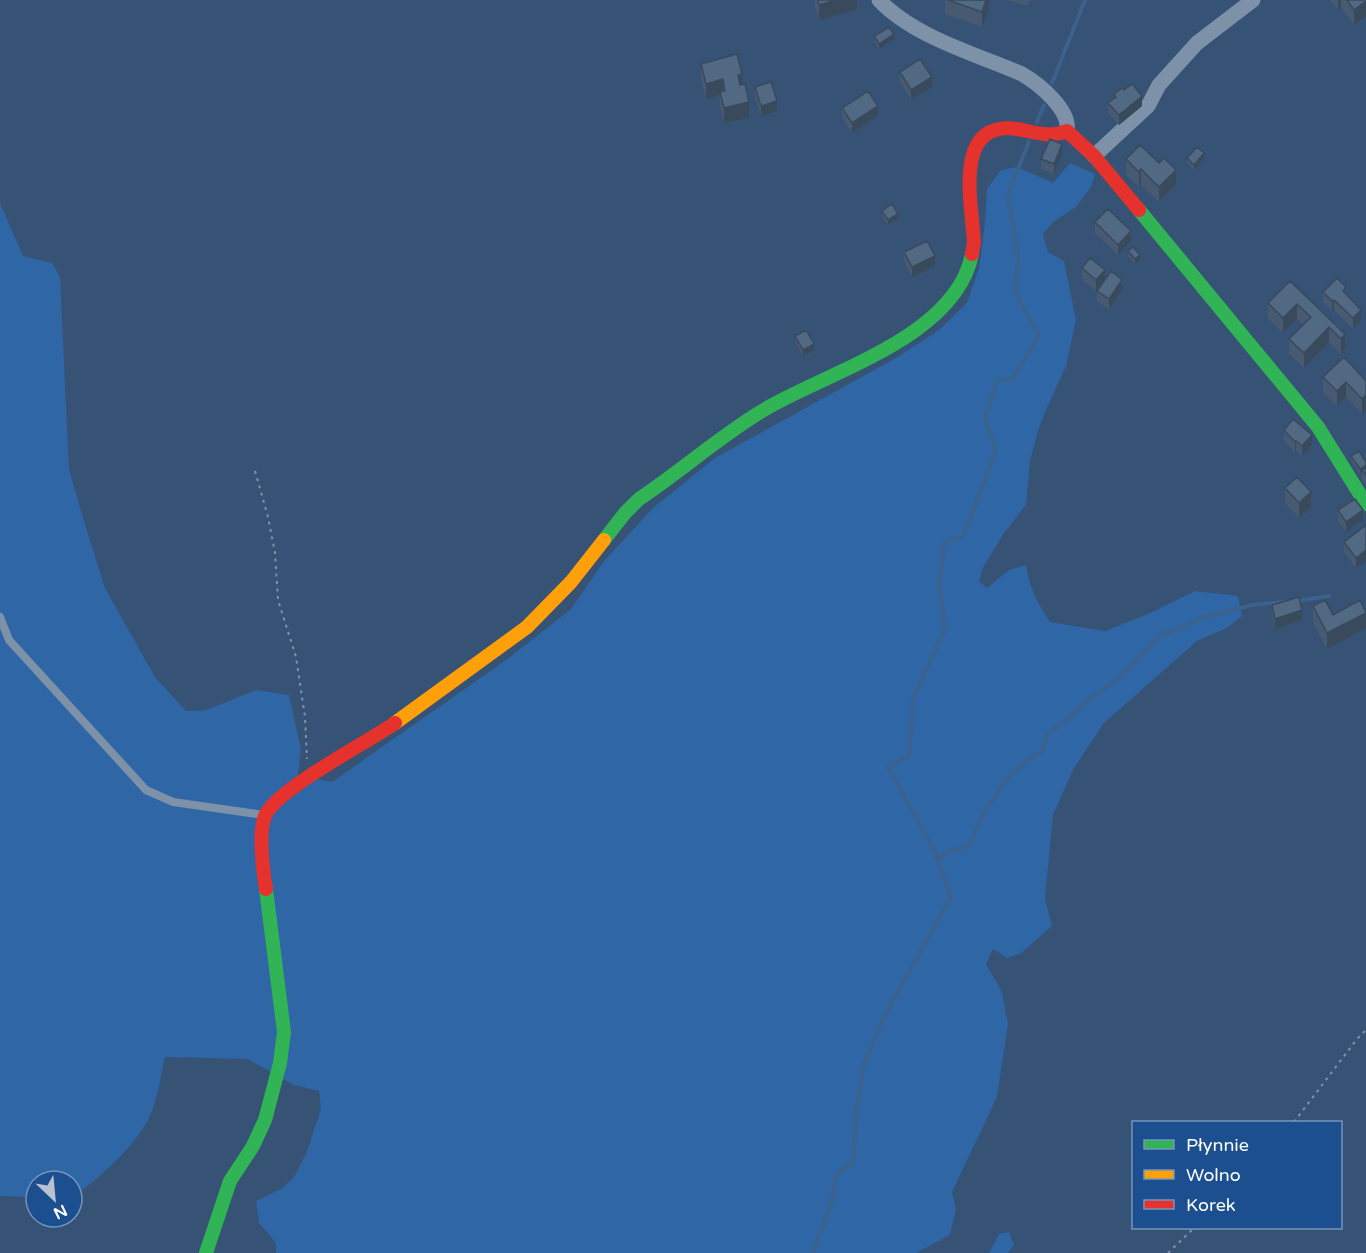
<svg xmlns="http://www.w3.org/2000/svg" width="1366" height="1253" font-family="'Varela Round',sans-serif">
	<rect width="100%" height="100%" fill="#365274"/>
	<!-- green -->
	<path fill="#2f66a5" d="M1070,163l25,11 -4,13 -15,20 -23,15 -10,12 5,18 16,9 12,59 -10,46 -20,44 -8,21 -8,30 -4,44 -22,28 -21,35 -4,13 8,7 22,-18 17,-5c3,22 12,39 24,57l55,9 43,-17 47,-23 43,5 4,20 -15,12 -30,13 -93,82 -31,47 -20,45 -8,84 7,27 -32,28 -13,4 -14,-9 -7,15 16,28 6,32 -11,73 -45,95 4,17 -6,26 -34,18h-640v-10l-17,-20 -3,-22 25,-12 13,-12 12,-23 15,-45 -2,-18 -25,-6 -46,-26 -83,-2c-4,18 -7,37 -13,54 -12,32 -51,65 -78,86h-2v-16h-36v16l-36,-1v-993l23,53 29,7 8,14 9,192 18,62 18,57 50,89 31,34 20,-1 50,-20 33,5 12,54 -3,26 34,7 174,-122 65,-51 34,-49 48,-52 62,-50 181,-100 43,-28 28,-27 12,-35 6,-45 2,-34 14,-19 16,-3 36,16z
		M1009,1232l5,13 -6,8h-19l10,-19z"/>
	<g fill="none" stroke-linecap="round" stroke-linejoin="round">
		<!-- stream -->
		<path stroke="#3b618d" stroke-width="4" d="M1052,83l33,-83
			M1037,122l7,-17
			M1297,601l32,-5
			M938,862l7,-9 24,-7 14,-32 29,-42 31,-22 4,-15 81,-66 31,-33 44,-18 49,-13 31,-3
			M813,1253l19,-52 4,-26 17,-12 2,-39 8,-57 21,-50 67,-120 -18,-49 -45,-81 21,-11 4,-57 32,-70 -6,-45 5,-41 20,-8 32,-85 -11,-33 13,-37 15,-1 26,-44 -23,-41 2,-38 -10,-62 21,-52"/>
		<!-- path -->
		<path stroke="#7d92a8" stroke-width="2" stroke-dasharray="3 4.5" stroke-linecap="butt" d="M255,471l13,46 7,36 3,47 18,57 9,60 2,42
			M1294,1122l63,-83 9,-9
			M1168,1253l26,-25"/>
		<!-- lane -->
		<path stroke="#7d92a8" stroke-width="8" d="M0,617l9,23 137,150 27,12 91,13"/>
		<!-- street -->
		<path stroke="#7d92a8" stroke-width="15" d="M879,0c35,37 97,54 143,74 17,10 49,36 45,57
			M1094,156l54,-50 11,-21 38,-42 56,-43"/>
		<!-- fast -->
		<path stroke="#30b455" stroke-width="14" d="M1139,210l179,217 48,77
			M604,540l21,-27 14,-14c42,-28 80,-62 123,-88 64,-39 194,-73 210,-157
			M206,1253l24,-72 23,-35 12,-26 15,-57 4,-31 -18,-143"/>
		<!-- slow -->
		<path stroke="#ff9f0a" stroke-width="14" d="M395,723l132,-96 44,-45 33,-42"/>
		<!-- jam -->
		<path stroke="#e5322d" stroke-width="14" d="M972,254l2,-12c-2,-38 -22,-122 43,-113 17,3 33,9 50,2l27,25 45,54
			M266,889c-3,-18 -8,-57 -1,-73 11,-27 102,-73 130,-93"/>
	</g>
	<!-- wall -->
	<path fill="#475a72" d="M815,0h42v9l-38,11 -4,-14z
		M945,0h44v8l-7,19 -37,-13z
		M1008,0h22l-2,6z
		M1330,0h36v16l-12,9 -13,-17 -3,2z
		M874,36l20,3 -15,10 -5,-7z
		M701,64l41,20 7,34 -25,5 -4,-16v-12l-14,4 -5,-20z
		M900,72l32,15 -21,13 -11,-18z
		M755,87l22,24 -16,5 -6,-19z
		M1114,94l28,12 -23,19 -11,-12v-10l6,-5z
		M842,108l36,8 -26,17 -10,-15z
		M1062,155l-8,19 -13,-5v-10z
		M1187,158h17l-10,12 -7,-7z
		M1126,159l50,26 -17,17 -18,-17 -2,2 -13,-12z
		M882,211l16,8 -10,6 -6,-9z
		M1095,222l36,19 -13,14 -23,-22z
		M1128,251l12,9 -5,4 -7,-8z
		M904,252l31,14 -23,11 -8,-15z
		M1082,268l23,12 17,10 -13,19 -12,-8v-10l3,-4 -4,4 -14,-12z
		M1290,281l55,53v15l-4,5 -12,-12 -25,26 -15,-14v-15l14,-14 -6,-6 -14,14 -15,-15v-15z
		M1323,292l23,2 15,26 -8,9 -19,-19 -2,1 -9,-9z
		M795,336l19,14 -11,6 -8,-15z
		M1323,377l43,4v30l-4,3 -16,-17 -9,9 -14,-14z
		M1284,430l28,15 -10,11 -6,-5 -1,2 -11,-13z
		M1351,456l15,6v23l-4,-4v-9l-2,2 -9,-13z
		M1285,488l26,19 -12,11 -14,-15z
		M1338,510l25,10 -17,12 -8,-11z
		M1366,525l-10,43 -12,-16v-10z
		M1272,605l30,15 -27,9 -3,-13z
		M1313,606l20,9 -6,34 -14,-27z"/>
	<!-- shaded-wall -->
	<path fill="#394a5c" d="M836,0h21v9l-38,11v-15z
		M986,0h3v8l-7,19v-15z
		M1338,0h3v8l-3,2z
		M1366,1v15l-12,9v-15z
		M894,34v5l-15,10v-5z
		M742,74v15l-4,1v-15z
		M932,77v10l-21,13v-10z
		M723,79v16l-3,-3v3l-14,4v-15z
		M1142,96v10l-23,19v-10z
		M777,101v10l-16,5v-10z
		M749,102v16l-25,5v-15z
		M878,106v10l-26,17v-10z
		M1062,144v11l-8,19v-10z
		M1204,153v5l-10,12v-5z
		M1141,169v16l-2,2v-15z
		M1176,170v15l-17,17v-15z
		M898,214v5l-10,6v-5z
		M1131,231v10l-13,14v-10z
		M1140,255v5l-5,4v-5z
		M935,256v10l-23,11v-10z
		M1105,270v10l-9,11v-11z
		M1122,280v10l-13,19v-10z
		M1334,300v10l-2,1v-10z
		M1297,304v15l-14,14v-15z
		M1361,310v10l-8,9v-11z
		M1329,327v15l-25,26v-15z
		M1345,334v15l-4,5v-15z
		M814,344v6l-11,6v-6z
		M1346,382v15l-9,9v-15z
		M1366,395v16l-4,3v-15z
		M1312,435v10l-10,11v-10z
		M1296,441v10l-1,2v-11z
		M1366,465v5h-4v2l-2,2v-5z
		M1311,492v15l-12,11v-15z
		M1363,510v10l-17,12v-10z
		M1366,550v11l-10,7v-10z
		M1302,610v10l-27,9v-10z
		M1366,613v15l-39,21v-16z"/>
	<!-- building -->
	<path fill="#526984" stroke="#394a5c" stroke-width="1.5" d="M818,0h18l-17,5z
		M948,0h38l-4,12z
		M1347,0h19v1l-12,9z
		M889,27l5,7 -15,10 -5,-8z
		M737,54l5,20 -4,1 2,10 5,-1 4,18 -25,6 -4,-16 5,-1 -2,-12 -17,5 -5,-20z
		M920,59l12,18 -21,13 -11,-18z
		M771,82l6,19 -16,5 -6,-19z
		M1132,84l10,12 -23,19 -11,-12 8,-6 -2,-3 8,-6 2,2z
		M868,91l10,15 -26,17 -10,-15z
		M1050,139l12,5 -8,20 -13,-5z
		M1140,145l19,18 5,-5 12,12 -17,17 -18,-18 -2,3 -13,-13z
		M1197,147l7,6 -10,12 -7,-7z
		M892,204l6,10 -10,6 -6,-9z
		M1108,209l23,22 -13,14 -23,-23z
		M927,241l8,15 -23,11 -8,-15z
		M1133,247l7,8 -5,4 -7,-8z
		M1090,258l15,12 -9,10 -14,-12z
		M1111,271l11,9 -13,19 -12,-8z
		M1337,278l9,9 -3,4 18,19 -8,8 -19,-18 -2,1 -9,-9z
		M1290,281l55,53 -4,5 -12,-12 -25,26 -15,-14 22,-22 -14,-13 -14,14 -15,-15z
		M806,330l8,14 -11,6 -8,-14z
		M1344,357l22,24v14l-4,4 -16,-17 -9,9 -14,-14z
		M1293,419l19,16 -10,11 -6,-5 -1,1 -11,-12z
		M1359,451l7,11v3l-6,4 -9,-13z
		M1366,468v7l-4,-5z
		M1297,477l14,15 -12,11 -14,-15z
		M1355,499l8,11 -17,12 -8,-12z
		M1366,525v25l-10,8 -12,-16z
		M1299,597l3,13 -27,9 -3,-14z
		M1325,600l8,15 27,-15 6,13 -39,20 -14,-27z"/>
	<!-- legend -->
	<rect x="1132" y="1121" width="210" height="108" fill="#1b4f8f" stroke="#7695bc" stroke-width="1.5"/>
	<rect x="1144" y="1140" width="30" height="9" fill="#30b455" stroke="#7695bc" stroke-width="1.5"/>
	<text x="1186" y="1151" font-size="18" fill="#ffffff">Płynnie</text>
	<rect x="1144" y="1170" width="30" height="9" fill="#ff9f0a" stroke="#7695bc" stroke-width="1.5"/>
	<text x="1186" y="1181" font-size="18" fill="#ffffff">Wolno</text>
	<rect x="1144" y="1200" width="30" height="9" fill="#e5322d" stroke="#7695bc" stroke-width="1.5"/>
	<text x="1186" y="1211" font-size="18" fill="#ffffff">Korek</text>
	<!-- north arrow -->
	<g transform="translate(54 1199) rotate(154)"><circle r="28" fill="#1b4f8f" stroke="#7695bc" stroke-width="1.5"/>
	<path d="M0-4.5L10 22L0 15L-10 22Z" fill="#b9c2ce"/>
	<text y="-9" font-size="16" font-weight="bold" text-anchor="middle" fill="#ffffff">N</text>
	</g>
</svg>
